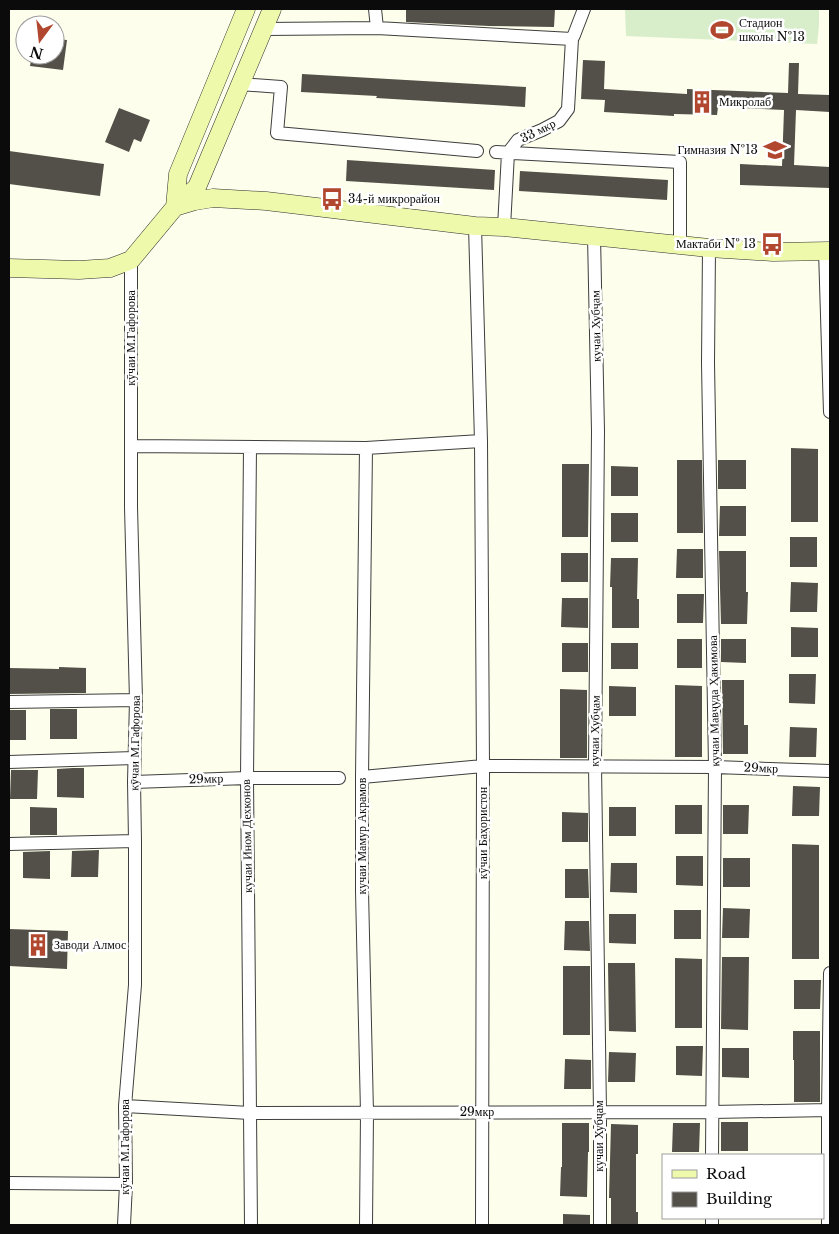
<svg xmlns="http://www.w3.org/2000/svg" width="839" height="1234" font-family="'Libre Baskerville',serif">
	<rect width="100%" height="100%" fill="#fdfeeb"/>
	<!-- pitch -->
	<path fill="#d8edc9" d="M625,9h194v16l-2,19 -191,-8z"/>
	<!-- building -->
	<path fill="#534f49" d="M406,9h149l-1,18 -65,-1 -83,-4z
		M55,39l12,1 -4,30 -33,-4 2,-11h23z
		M583,60l22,1 -1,28 83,5v-5l101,4 1,-30h10l-1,31 32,1v17l-34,-2 -2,55 36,2v21l-90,-3v-21l42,2 2,-56 -66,-3 -1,8 -43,-1v2l-70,-4 1,-12 -24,-1z
		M302,74l224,13 -1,20 -149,-9 1,-2 -76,-4z
		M119,108l31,12 -9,22 -7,-3 -5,13 -24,-10z
		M9,151l95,13 -4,32 -91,-12z
		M347,160l148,10 -1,20 -148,-9z
		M520,171l148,9 -1,20 -148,-9z
		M791,448l27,1v73h-27z
		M677,460h25l1,73h-26z
		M718,460h28v29h-28z
		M562,464h27l-1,73h-26z
		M611,466l27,1v29h-27z
		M720,506h26v30h-27z
		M611,513h27v29h-27z
		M790,537h27v30h-27z
		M677,549h26v29h-27z
		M719,551h27v41h2l-1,32h-26z
		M561,553h27v29h-27z
		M611,558h27l-1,41h2v29h-27v-41h-2z
		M791,582l27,1 -1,29h-27z
		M677,594h27l-1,29h-26z
		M562,598h26v30l-27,-1z
		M791,627l27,1v29h-27z
		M677,639h25v29h-25z
		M721,639h25v24l-25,-1z
		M562,643h26v29h-26z
		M611,643h27v26h-27z
		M59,667l27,1v25l-77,1v-26l50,1z
		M789,674h27l-1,30 -26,-1z
		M722,680h22v45h4v29h-25z
		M675,685l27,1v71h-27z
		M609,686l27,1v29h-27z
		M560,689l27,1v68h-27z
		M50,709h27v30h-27z
		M9,710h17v30h-17z
		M790,727l27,1 -1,29h-27z
		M73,768h11v30l-27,-1v-28z
		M11,770h27l-1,29h-27z
		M793,786l27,1 -1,29h-27z
		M675,805h27v29h-27z
		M723,805h26l-1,29h-25z
		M30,807l27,1v27h-27z
		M609,807h27v29h-27z
		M562,812l26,1v29h-26z
		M792,844l27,1v114h-27z
		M99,850l-1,27h-27l1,-26z
		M50,851v28l-27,-1v-26z
		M676,856h27v30l-27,-1z
		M723,858h27v29h-27z
		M611,863h26v30l-27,-1z
		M565,869h23l1,29h-24z
		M723,908l27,1 -1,29h-27z
		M674,910h27v29h-27z
		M609,914h27v30l-27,-1z
		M565,921h24l1,30 -26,-1z
		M9,929l59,2 -1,38 -58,-3z
		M722,957h27l-1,73 -27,-1z
		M675,958l27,1v69h-27z
		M608,963h27l1,69 -27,-1z
		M563,966h27v69h-27z
		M794,980h27l-1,29h-26z
		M793,1031h27v71h-26v-42h-1z
		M676,1046h27l-1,30 -26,-1z
		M722,1048h27v30l-27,-1z
		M609,1052l27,1 -1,29h-27z
		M565,1059l26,1v29h-27z
		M721,1122h27v29h-27z
		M562,1123h27v29h-1l-1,45 -27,-1 1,-29h1z
		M673,1123h27l-1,29h-27z
		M611,1124l27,1v29h-2v58h2v13h-27v-27h-2z
		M563,1214l27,1v10h-27z"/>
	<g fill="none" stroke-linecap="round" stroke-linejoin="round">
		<defs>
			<path id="street" d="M375,9l2,19
				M264,29l113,-1 195,11
				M240,84l41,3 -4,46 200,18
				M496,152l184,10v83
				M475,226l6,215 2,325 -1,459
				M504,227l4,-74 10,-13 24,-10 17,-9 9,-12 4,-70 2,-4 10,-26
				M594,236l4,195 -3,334 5,347v113
				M709,248l-1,115 7,404 -3,388
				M825,251l5,161
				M131,446l235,2 115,-7
				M250,447l-3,331 4,447
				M9,702l127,-2
				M9,762l125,-4
				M362,777l121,-11 232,1 115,4
				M134,782l113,-4h92
				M9,844l126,-3
				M125,1106l125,7 462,-1 118,-2
				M9,1183l117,1
				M712,1218v7
				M124,1225l2,-41 -1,-78 10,-121v-144l-1,-59 2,-82 -5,-193v-247
				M366,1225l1,-112 -5,-222v-114l4,-329
				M828,1225v-115l2,-137"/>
			<path id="secondary" d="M175,207l20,-6 18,-3 53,3 209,25 29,1 205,21 64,4 57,-1
				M175,207l3,-33 68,-165
				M9,268l70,2 31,-2 21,-8 44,-53 22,-20 75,-178"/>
		</defs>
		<!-- street casing -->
		<use href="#street" stroke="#3e3e3e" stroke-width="14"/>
		<!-- secondary casing -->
		<use href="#secondary" stroke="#2d2d2d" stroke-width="19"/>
		<!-- street -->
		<use href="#street" stroke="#fff" stroke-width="12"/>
		<!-- secondary -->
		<use href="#secondary" stroke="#eff9ab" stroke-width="18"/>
	</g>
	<!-- icons -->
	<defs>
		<symbol id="stadium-bare" viewBox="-9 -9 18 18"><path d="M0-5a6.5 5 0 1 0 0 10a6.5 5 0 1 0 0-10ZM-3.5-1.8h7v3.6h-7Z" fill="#b1472e" stroke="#fff" stroke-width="2.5" paint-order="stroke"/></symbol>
		<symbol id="building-bare" viewBox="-9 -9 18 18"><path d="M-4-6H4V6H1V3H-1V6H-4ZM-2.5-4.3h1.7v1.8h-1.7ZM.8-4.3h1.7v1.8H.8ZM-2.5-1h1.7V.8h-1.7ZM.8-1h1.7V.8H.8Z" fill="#b1472e" stroke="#fff" stroke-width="2.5" paint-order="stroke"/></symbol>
		<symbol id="school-bare" viewBox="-9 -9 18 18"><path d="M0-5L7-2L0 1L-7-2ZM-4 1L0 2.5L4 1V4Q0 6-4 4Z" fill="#b1472e" stroke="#fff" stroke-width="2.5" paint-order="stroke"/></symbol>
		<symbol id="bus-bare" viewBox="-9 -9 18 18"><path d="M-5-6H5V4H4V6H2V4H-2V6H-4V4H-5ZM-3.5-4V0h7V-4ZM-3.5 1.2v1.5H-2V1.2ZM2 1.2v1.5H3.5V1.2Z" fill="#b1472e" stroke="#fff" stroke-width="2.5" paint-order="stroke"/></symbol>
	</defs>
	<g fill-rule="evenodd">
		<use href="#stadium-bare" x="706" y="14" width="32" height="32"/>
		<use href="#building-bare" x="686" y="86" width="32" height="32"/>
		<use href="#school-bare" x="759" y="134" width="32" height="32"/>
		<use href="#bus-bare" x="316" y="183" width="32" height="32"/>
		<use href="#bus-bare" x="756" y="228" width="32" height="32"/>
		<use href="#building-bare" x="22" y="929" width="32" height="32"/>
	</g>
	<g text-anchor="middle" stroke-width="5" stroke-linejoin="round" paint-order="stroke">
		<!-- poi labels -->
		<g font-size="12" fill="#0b0b0b" stroke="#fff" text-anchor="start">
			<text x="739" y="27">Стадион<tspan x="739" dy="14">школы №13</tspan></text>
			<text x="719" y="106">Микролаб</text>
			<text x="758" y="154" text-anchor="end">Гимназия №13</text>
			<text x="348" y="203">34-й микрорайон</text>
			<text x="756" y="248" text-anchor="end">Мактаби № 13</text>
			<text x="54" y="949">Заводи Алмос</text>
		</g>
		<!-- street labels -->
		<g font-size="12" fill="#0b0b0b" stroke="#fff">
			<text transform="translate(538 131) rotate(-27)" y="4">33 мкр</text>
			<text transform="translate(596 326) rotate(-91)" y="4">кучаи Хубҷам</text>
			<text transform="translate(131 338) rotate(-90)" y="4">кӯчаи М.Гафорова</text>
			<text transform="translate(714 701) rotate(-91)" y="4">кучаи Мавҷуда Ҳакимова</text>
			<text transform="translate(595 731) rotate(-89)" y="4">кучаи Хубҷам</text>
			<text transform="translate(135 743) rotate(-89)" y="4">кӯчаи М.Гафорова</text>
			<text transform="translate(761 768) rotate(2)" y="4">29мкр</text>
			<text transform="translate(206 779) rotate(-2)" y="4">29мкр</text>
			<text transform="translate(483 833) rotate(-90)" y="4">кӯчаи Баҳористон</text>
			<text transform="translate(247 836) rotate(-91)" y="4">кучаи Ином Дехконов</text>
			<text transform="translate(362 836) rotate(-90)" y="4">кучаи Мамур Акрамов</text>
			<text x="477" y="1116">29мкр</text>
			<text transform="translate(599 1136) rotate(-90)" y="4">кучаи Хубҷам</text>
			<text transform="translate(125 1147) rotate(-90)" y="4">кӯчаи М.Гафорова</text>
		</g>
	</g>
	<!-- border -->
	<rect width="839" height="1234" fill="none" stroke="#0b0b0b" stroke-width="20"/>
	<!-- legend -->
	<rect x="662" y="1154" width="162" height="65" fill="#ffffff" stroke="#9d9d9d"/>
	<rect x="672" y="1170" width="25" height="8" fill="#eff9ab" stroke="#9d9d9d"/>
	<text x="706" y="1179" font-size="15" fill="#0b0b0b">Road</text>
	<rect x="672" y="1192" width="25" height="15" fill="#534f49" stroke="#9d9d9d"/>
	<text x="706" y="1204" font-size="15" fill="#0b0b0b">Building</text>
	<!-- north arrow -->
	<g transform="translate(40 40) rotate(195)"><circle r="24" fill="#ffffff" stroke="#9d9d9d"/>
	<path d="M0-4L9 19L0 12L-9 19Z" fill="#b1472e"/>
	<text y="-8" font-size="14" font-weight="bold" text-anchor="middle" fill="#0b0b0b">N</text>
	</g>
</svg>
